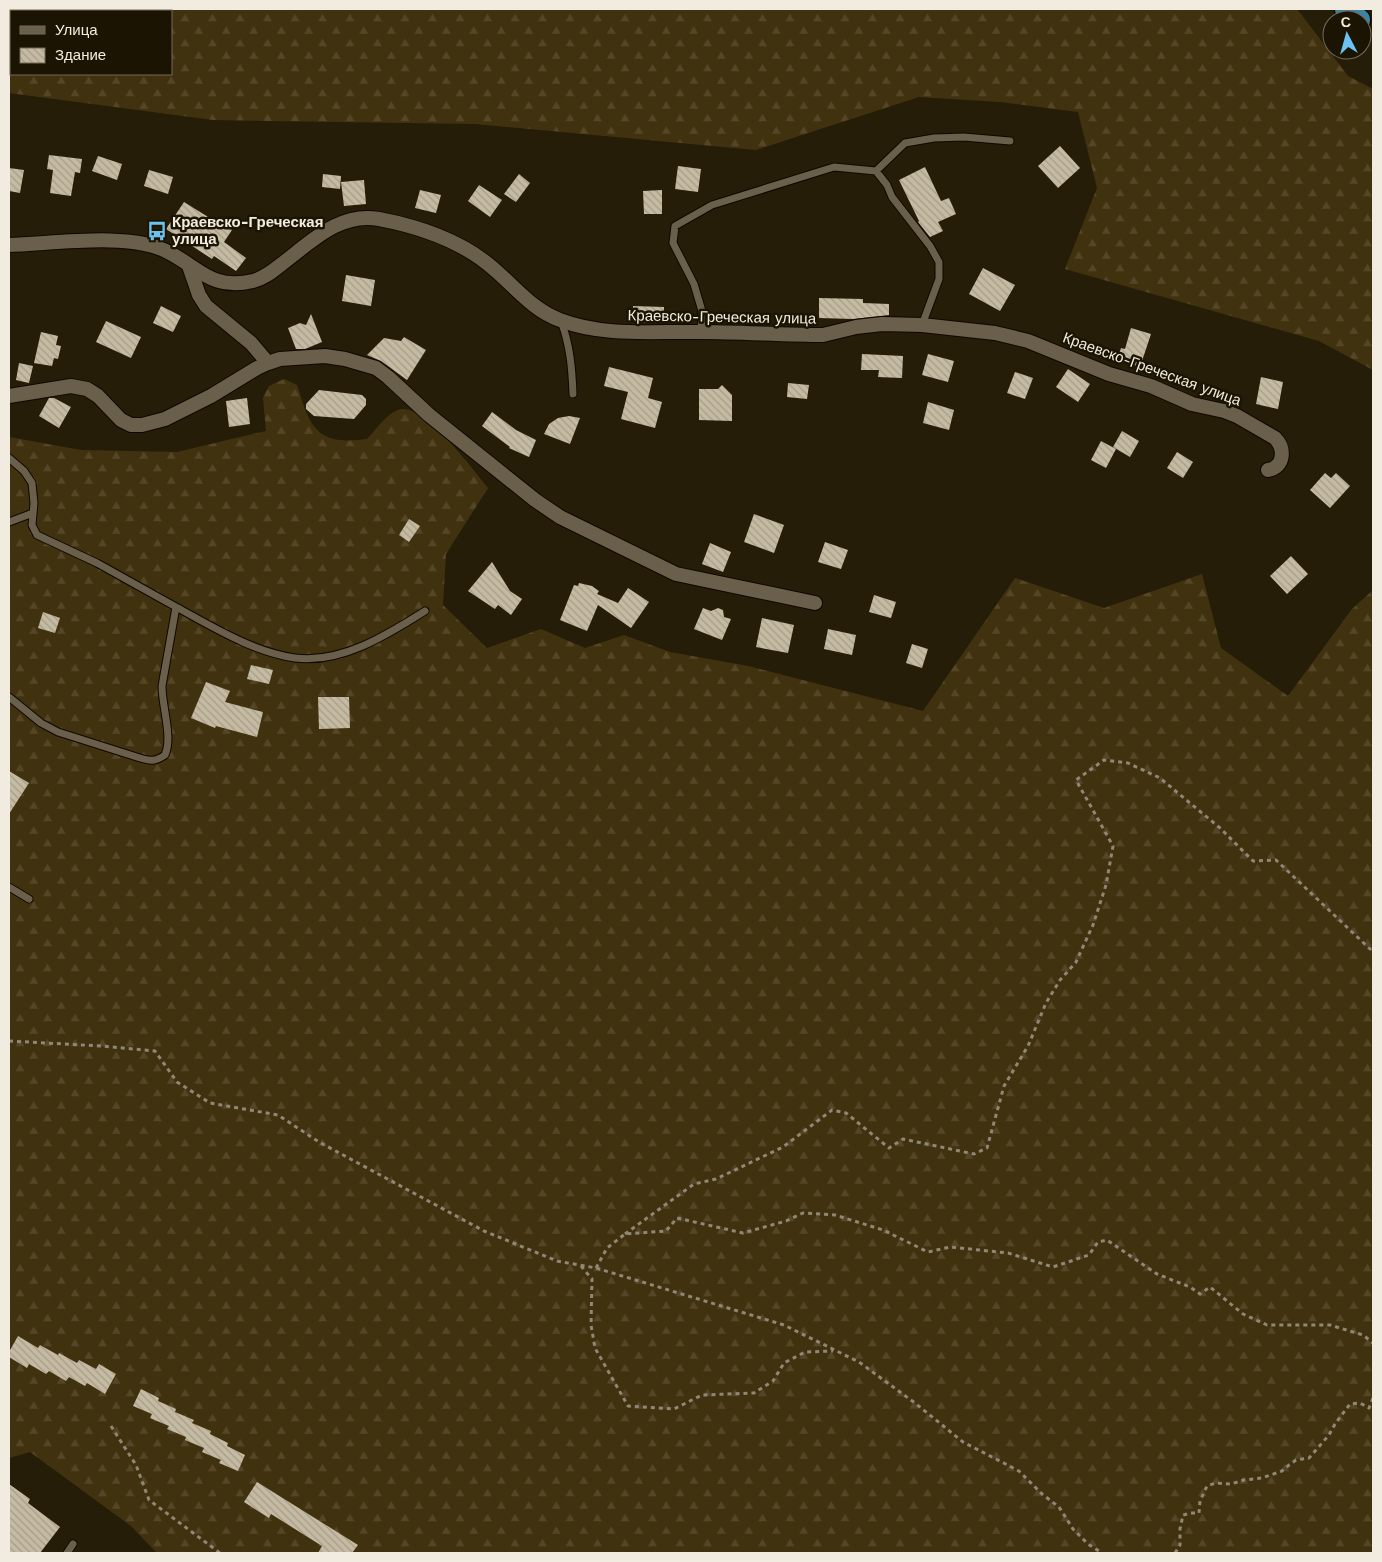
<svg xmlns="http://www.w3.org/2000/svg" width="1382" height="1562" font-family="'Work Sans',sans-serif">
	<defs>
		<pattern id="forest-firs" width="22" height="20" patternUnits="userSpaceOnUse" patternTransform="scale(1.25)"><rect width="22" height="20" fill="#41320f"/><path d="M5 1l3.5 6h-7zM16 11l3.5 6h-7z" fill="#544626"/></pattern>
		<pattern id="building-back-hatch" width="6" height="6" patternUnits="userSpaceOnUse" patternTransform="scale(1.25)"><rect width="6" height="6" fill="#c5baa2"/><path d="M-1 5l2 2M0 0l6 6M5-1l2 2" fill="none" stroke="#a69d8a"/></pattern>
	</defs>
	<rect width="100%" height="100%" fill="#261d09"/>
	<!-- forest -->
	<path fill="url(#forest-firs)" fill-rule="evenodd" d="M9,9h1288l51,67 25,13v281l-54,-29 -254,-72 32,-81 -19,-76 -78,-10 -81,-5 -163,53 -281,-26 -262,-4 -204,-27zM11,11h160v63h-160z
		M284,379l13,6c8,24 13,52 42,55 9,1 19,0 28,-1 9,-9 18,-24 31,-29 24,-10 76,61 90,78l-42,66 -3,51 44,43 54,-19 44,19 39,-13 46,17 78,14 175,45 92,-133 89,30 98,-34 19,74 67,48 64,-87 21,-19v963h-1216l-26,-27 -101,-74 -21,6v-1021l72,13 96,2 89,-21 -3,-33 6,-12z"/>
	<!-- building -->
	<path fill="url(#building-back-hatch)" d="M1060,146l20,22 -22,20 -20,-22z
		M49,155l33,4 -2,14 -5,-1 -4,24 -21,-3 3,-23 -6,-1z
		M98,156l24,8 -5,16 -25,-9z
		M678,166l23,3 -3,23 -23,-3z
		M925,167l16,34 8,-3 7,16 -18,8 5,9 -13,6 -12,-15 1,-1 -20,-41z
		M9,168l15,2 -4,23 -11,-2z
		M149,170l24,7 -5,17 -24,-8z
		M323,174l18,2 -1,13 -18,-2z
		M519,174l11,9 -14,19 -12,-8z
		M364,180l2,24 -22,2 -3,-24z
		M479,185l23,15 -12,17 -22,-16z
		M420,190l21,5 -5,18 -21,-5z
		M662,190v24h-18l-1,-23z
		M184,202l29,18 1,-2 18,12 -8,12 22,16 -10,13 -22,-15 -2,3 -46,-30z
		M983,268l32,17 -15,26 -31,-17z
		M346,275l29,5 -4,26 -29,-5z
		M819,298l44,1v4l26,1v11l-36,4 -34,-1z
		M161,306l20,10 -8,16 -20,-9z
		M633,306l31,1v16l-31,-1z
		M311,314l11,28 -17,7h-9l-8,-21 12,-5 6,2z
		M106,321l35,16 -10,21 -35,-16z
		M1131,328l20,6 -11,33 -23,-7 4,-12 4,1z
		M41,332l17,4 -2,9 5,1 -3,13 -4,-1 -2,8 -18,-3z
		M404,337l22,13 -19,30 -26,-19 -14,-6 17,-17 17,3z
		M862,354l41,2 -1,22 -24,-1 1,-7h-18z
		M928,354l26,7 -6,21 -26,-7z
		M19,363l14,3 -4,17 -13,-3z
		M609,367l44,11 -5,20 14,4 -7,26 -34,-9 7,-27 -24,-6z
		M1068,369l22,15 -12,18 -22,-15z
		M1015,372l18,6 -8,21 -18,-6z
		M1261,377l22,5 -5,27 -22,-5z
		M788,383l21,2 -2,14 -20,-2z
		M722,385l10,10v26l-33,-1v-31h19z
		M319,390l43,5 4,4v6l-12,14 -40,-3 -8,-7v-5z
		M49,398h5l17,9 -12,21 -20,-12z
		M247,398l3,26 -21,3 -3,-26z
		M928,402l26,8 -5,20 -26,-7z
		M492,412l24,18 20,10 -7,17 -20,-9 1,-1 -28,-21z
		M569,416l11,2 -10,26 -26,-10 5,-10 9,-6z
		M1122,431l17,10 -9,16 -17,-10z
		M1101,441l15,8 -10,19 -15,-8z
		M1177,452l16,10 -10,16 -16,-10z
		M1325,473l6,5 5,-5 14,13 -20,22 -20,-18z
		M754,514l30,11 -10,28 -30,-11z
		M409,519l11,7 -11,16 -10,-7z
		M825,542l23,8 -7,19 -23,-7z
		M710,543l21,9 -8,20 -21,-8z
		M1291,556l17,18 -21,20 -17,-18z
		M492,562l18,29 12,8 -11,16 -13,-10 -3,4 -27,-18z
		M579,583l13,3 7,5 -2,3 21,9 10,-15 21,14 -18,26 -33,-23 -11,26 -27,-11 14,-35 4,1z
		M874,595l22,7 -5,16 -22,-6z
		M703,608l8,3 7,-3 5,2 1,7 7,2 -9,21 -28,-11z
		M43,612l17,6 -5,15 -17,-5z
		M762,618l32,7 -6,28 -32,-6z
		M828,629l28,6 -4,20 -28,-6z
		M912,644l16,5 -6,19 -16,-5z
		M251,665l22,5 -4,14 -22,-5z
		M206,682l24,9 -5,11 38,10 -6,25 -41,-11 -1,2 -24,-10z
		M318,697h31l1,31 -31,1z
		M9,771l20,12 -20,31z
		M18,1336l20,12 2,-3 18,10 1,-2 18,10 2,-3 17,9 3,-5 17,10 -11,20 -18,-11 -2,3 -16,-9 -3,4 -17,-10 -3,3 -17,-10 -2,4 -18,-11v-5z
		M141,1389l18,9 -1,3 18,8 -1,3 19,8 -2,3 19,8 -1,3 18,9 -1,3 18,9 -7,16 -19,-8 2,-3 -19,-8 2,-4 -19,-8 1,-3 -19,-8 2,-3 -19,-8 2,-4 -19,-8z
		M257,1482l101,63 -6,8h-34l4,-7 -51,-32 -2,4 -25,-16z
		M9,1484l21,15 -2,4 32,24 -20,26h-31z"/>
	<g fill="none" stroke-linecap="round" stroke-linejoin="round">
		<defs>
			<path id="service" d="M876,171l11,14 5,12 38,49 9,16v17l-17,46
				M561,321c9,24 11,47 12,73
				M701,332l1,-21 -8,-27 -21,-41 2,-17 37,-21 122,-38 42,4 29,-28 29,-5 30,-1 46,4
				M9,458l15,13 8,12 2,20 -2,22 5,10 60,28 79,44 -14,79c0,21 11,51 3,69 -10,7 -15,6 -25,3l-82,-26 -17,-9 -32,-26
				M9,522l24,-9
				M176,607c37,20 77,45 119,51 46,6 92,-23 130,-47
				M9,887l20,12
				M67,1553l6,-9"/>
			<path id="minor" d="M9,245c43,-1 119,-13 157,6 33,16 45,40 87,30 12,-3 21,-11 30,-18 29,-22 57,-51 96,-44 42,8 84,22 116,51 22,19 38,40 65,50 44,17 94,11 140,12 41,0 82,3 123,3l33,-8 26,-3 40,1 73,8 33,8 81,33 42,12 41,18 32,7 13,5 38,22c10,10 10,29 -7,32
				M189,266l10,29 7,11 45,37 17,20
				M9,396l62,-10 16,3 11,7 23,24 10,5h11l23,-6 46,-23 46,-28 11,-5 12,-4 45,-3 20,3 31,9 12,9 41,38 106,85 25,17 116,57 139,29"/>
			<path id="trunk" d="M1346,9l13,11"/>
		</defs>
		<!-- service casing -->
		<use href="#service" stroke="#0f0700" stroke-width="9"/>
		<!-- minor casing -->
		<use href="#minor" stroke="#0f0700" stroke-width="16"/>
		<!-- trunk casing -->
		<use href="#trunk" stroke="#0f0700" stroke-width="25"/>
		<!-- path -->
		<path stroke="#8f8777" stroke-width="3" stroke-dasharray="4 4" stroke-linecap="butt" d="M9,1041l92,5 54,5 22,31 33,21 68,12 41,27 165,89 73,30 39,7 188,57 75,37 56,41 48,39 56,29 23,23 17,13 14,22 15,15 14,9
			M625,1234l69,-50 22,-5 67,-32 49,-37 14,3 43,35 14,-9 71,15 13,-6 17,-62 24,-40 18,-43 14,-23 16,-18 17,-37 13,-40 7,-39 -37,-66 28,-20 24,3 32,15 60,50 33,33 23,-1 94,89h3
			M581,1266l11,13 -1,46 4,23 33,58 46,3 28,-14 52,-2 19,-12 11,-18 21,-11 28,-1
			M596,1268l11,-20 18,-14 41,-3 11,-13 66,15 43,-12 17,-8 32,2 48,15 45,22 22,-5 58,6 45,14 36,-12 9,-13 9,-2 50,34 33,13 10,7 10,-7 33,27 24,11h63l33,10 10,8
			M111,1426l25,39 13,35 71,53
			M1175,1553l5,-8v-16l3,-14 8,-2h8l1,-12 7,-15 9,-3 15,1 13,-4 18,-2 20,-7 7,-6 7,-5 13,-2 20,-23 6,-11 15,-20 10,-1 9,5 4,-10"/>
		<!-- service -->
		<use href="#service" stroke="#695f4a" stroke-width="7"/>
		<!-- minor -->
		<use href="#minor" stroke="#695f4a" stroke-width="14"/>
		<!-- trunk -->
		<use href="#trunk" stroke="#3c83a2" stroke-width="22"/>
	</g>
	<!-- icons -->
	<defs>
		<symbol id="bus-bare" viewBox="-9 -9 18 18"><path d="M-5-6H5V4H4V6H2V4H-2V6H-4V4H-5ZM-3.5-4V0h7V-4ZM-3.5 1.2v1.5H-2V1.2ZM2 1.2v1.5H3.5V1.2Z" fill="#6bc3f2" stroke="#1c1402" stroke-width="2.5" paint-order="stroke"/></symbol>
	</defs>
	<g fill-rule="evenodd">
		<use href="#bus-bare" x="143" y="217" width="28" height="28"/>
	</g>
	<g text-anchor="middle" stroke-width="5" stroke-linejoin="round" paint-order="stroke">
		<!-- poi labels -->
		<g font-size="15" font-weight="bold" fill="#f2ece0" stroke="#1c1402" text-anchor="start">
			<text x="172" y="227">Краевско-Греческая<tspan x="172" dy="17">улица</tspan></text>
		</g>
		<!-- street labels -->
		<g font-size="15" fill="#f2ece0" stroke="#1c1402">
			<text transform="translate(722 317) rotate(1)" y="5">Краевско-Греческая улица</text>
			<text transform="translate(1152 369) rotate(20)" y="5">Краевско-Греческая улица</text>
		</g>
	</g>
	<!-- border -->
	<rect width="1382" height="1562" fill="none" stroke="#f2ece0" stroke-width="20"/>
	<!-- legend -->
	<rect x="10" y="10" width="162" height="65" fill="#1c1402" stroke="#726a5b"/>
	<rect x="20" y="26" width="25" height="8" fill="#695f4a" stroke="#726a5b"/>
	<text x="55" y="35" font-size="15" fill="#f2ece0">Улица</text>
	<rect x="20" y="48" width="25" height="15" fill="url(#building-back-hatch)" stroke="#726a5b"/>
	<text x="55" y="60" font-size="15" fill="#f2ece0">Здание</text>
	<!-- north arrow -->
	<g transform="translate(1347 35) rotate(354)"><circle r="24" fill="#1c1402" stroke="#726a5b"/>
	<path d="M0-4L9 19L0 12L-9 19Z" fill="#6bc3f2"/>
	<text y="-8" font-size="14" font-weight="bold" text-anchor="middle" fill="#f2ece0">С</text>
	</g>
</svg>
